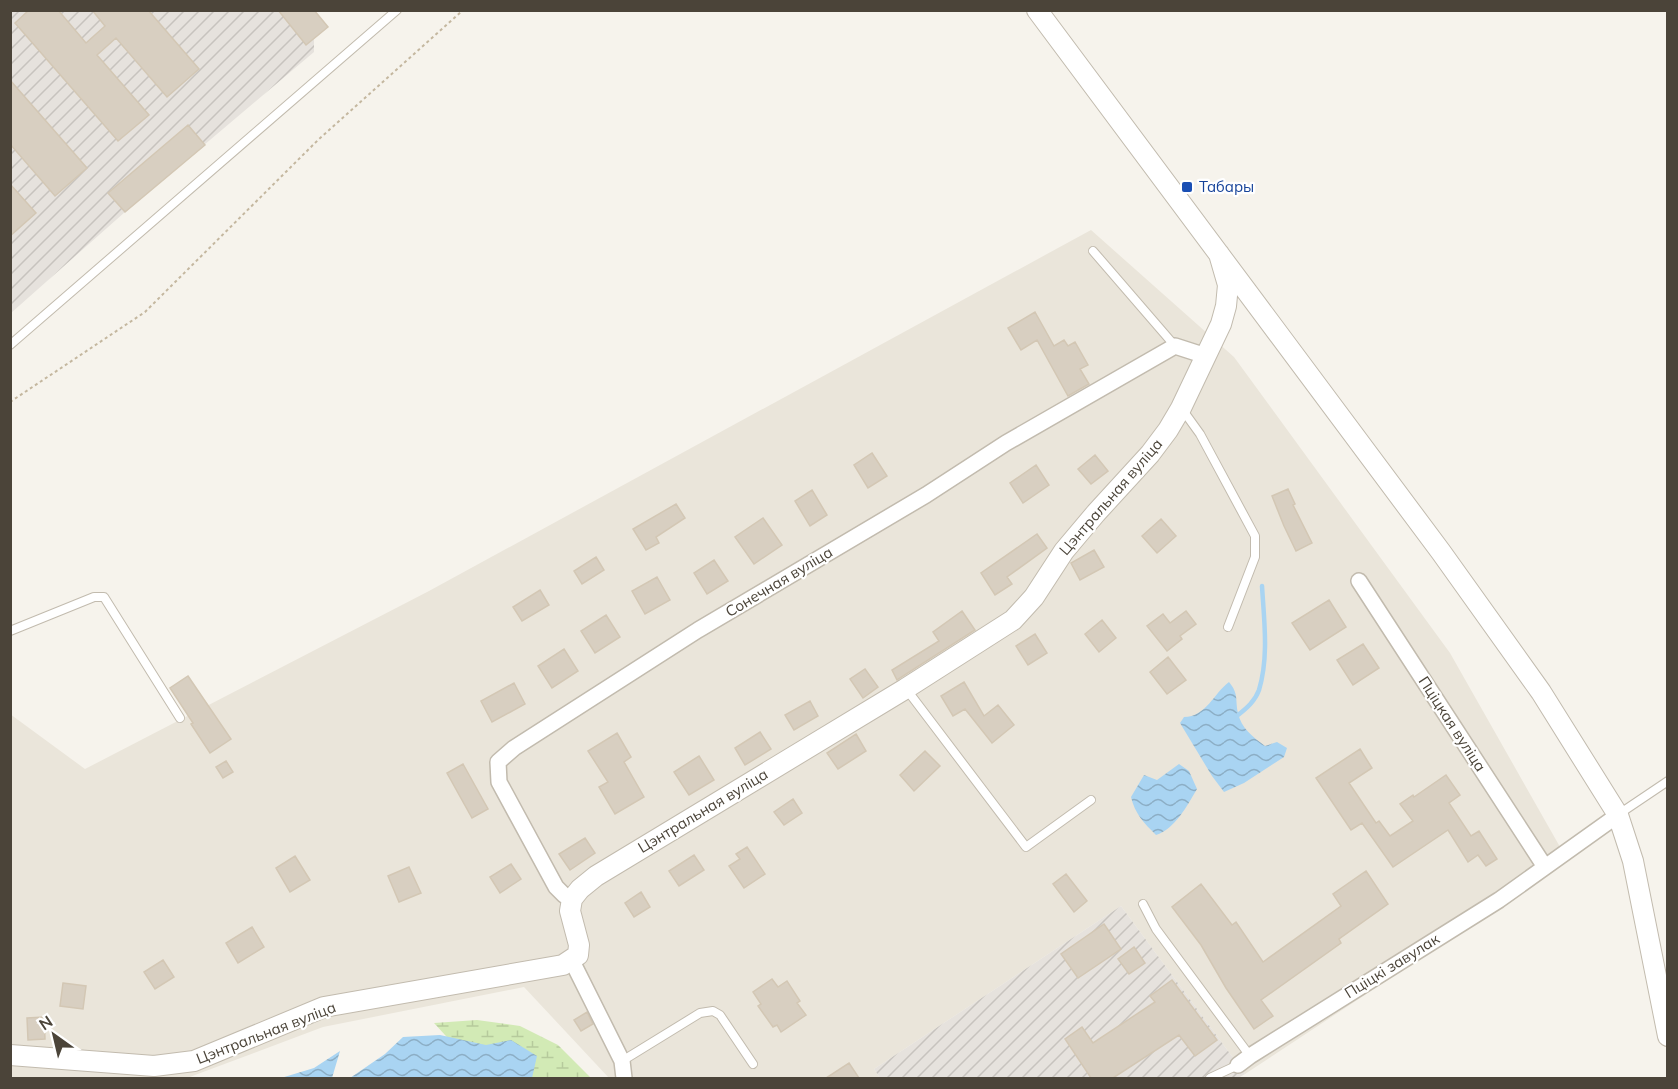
<svg xmlns="http://www.w3.org/2000/svg" width="1678" height="1089" font-family="Mulish,sans-serif">
	<defs>
		<pattern id="industrial-furrows" width="10" height="10" patternUnits="userSpaceOnUse" patternTransform="scale(1.5)"><rect width="10" height="10" fill="#e6e2dd"/><path d="M-1 1l2-2M0 10L10 0M9 11l2-2" fill="none" stroke="#c7c3be"/></pattern>
		<pattern id="wetland-marsh" width="20" height="14" patternUnits="userSpaceOnUse" patternTransform="scale(1.5)"><rect width="20" height="14" fill="#d2eab5"/><path d="M1 5h8M5 5V1M11 12h8M15 12V8" fill="none" stroke="#b6ca9c"/></pattern>
		<pattern id="water-waves" width="16" height="10" patternUnits="userSpaceOnUse" patternTransform="scale(1.5)"><rect width="16" height="10" fill="#a9d4f2"/><path d="M0 5q4-4 8 0t8 0" fill="none" stroke="#8caec5"/></pattern>
	</defs>
	<rect width="100%" height="100%" fill="#f6f3ec"/>
	<!-- residential -->
	<path fill="#eae5da" d="M1091,230l143,127 216,296 118,208 -323,213 -124,-168 -247,163 6,9h-271l-85,-91 -201,40 -136,51h-176l-1,-364 75,55 344,-178z"/>
	<!-- industrial -->
	<path fill="url(#industrial-furrows)" d="M11,11h303l14,16 -14,12v13l-189,160 -114,101z
		M1121,906l124,168 -7,4h-358l-6,-9z"/>
	<!-- wetland -->
	<path fill="url(#wetland-marsh)" d="M477,1020l43,6 38,19 33,33h-75l-60,-31 -22,-24z"/>
	<!-- water -->
	<path fill="url(#water-waves)" d="M1229,682c10,12 6,17 9,31 3,15 15,24 27,33l12,-4 10,6 -3,9 -40,26 -20,9 -12,-16 -32,-53 4,-6c22,0 30,-24 45,-35z
		M1179,764l10,7 8,18c-10,17 -22,40 -41,46 -12,-12 -21,-21 -25,-38l13,-22 13,5z
		M440,1035l46,10 25,-5 26,16 -5,22h-182l35,-24 18,-17z
		M340,1051l-8,27h-51l33,-10z"/>
	<g fill="none" stroke-linecap="round" stroke-linejoin="round">
		<!-- stream -->
		<path stroke="#a9d4f2" stroke-width="4.5" d="M1238,715c9,-7 17,-14 21,-25 10,-33 5,-70 3,-104"/>
	</g>
	<!-- building -->
	<path fill="#d8cfc1" stroke="#d3c7b4" stroke-width="1.5" d="M29,10h29l28,33 19,-17 -13,-16h56l51,59 -32,28 -51,-59 -19,17 52,60 -31,26 -103,-118z
		M278,10h36l14,17 -22,18z
		M10,80l77,88 -32,28 -45,-52z
		M188,125l17,20 -80,67 -17,-19z
		M10,184l26,29 -26,23z
		M1035,312l19,34 10,-6 4,6 7,-4 13,23 -8,4 9,15 -21,12 -31,-56 -16,10 -13,-22z
		M872,453l15,23 -19,12 -14,-23z
		M1095,455l13,16 -17,13 -13,-15z
		M1036,465l13,20 -26,18 -13,-20z
		M1288,489l7,15 -2,1 19,38 -16,8 -12,-25 -12,-30z
		M812,490l15,25 -17,11 -15,-25z
		M676,504l9,14 -29,19 3,6 -13,7 -13,-21z
		M763,518l19,27 -28,19 -19,-27z
		M1161,519l15,17 -19,17 -15,-17z
		M1037,534l10,14 -40,29 5,7 -17,11 -14,-22z
		M1094,550l10,17 -24,13 -9,-17z
		M596,557l8,13 -22,14 -8,-13z
		M714,560l14,21 -21,13 -13,-21z
		M657,577l13,23 -25,14 -13,-23z
		M540,590l9,15 -27,16 -9,-14z
		M1329,600l17,27 -36,23 -18,-27z
		M962,611l13,19 -78,50 -5,-10 47,-29 -6,-9z
		M1186,611l10,13 -16,12 2,3 -15,12 -20,-25 16,-12 7,9z
		M606,615l14,22 -25,16 -14,-22z
		M1102,620l14,18 -17,14 -14,-18z
		M1035,634l12,19 -19,12 -12,-19z
		M1363,644l16,24 -26,17 -16,-25z
		M564,649l14,22 -26,17 -14,-22z
		M1168,657l18,23 -19,14 -17,-22z
		M865,669l13,18 -15,11 -13,-19z
		M188,676l43,63 -21,14 -19,-29 2,-1 -23,-35z
		M964,682l20,34 14,-11 16,20 -22,18 -27,-34 -12,7 -12,-20z
		M514,683l11,21 -33,18 -11,-21z
		M810,701l8,15 -24,14 -9,-15z
		M760,732l11,17 -26,16 -10,-17z
		M617,733l14,24 -7,5 20,35 -29,17 -16,-27 9,-5 -20,-31z
		M856,734l10,17 -28,18 -11,-16z
		M1360,749l12,19 -23,15 27,40 3,-2 11,15 23,-15 -13,-17 13,-9 1,2 32,-22 14,20 -11,8 22,33 8,-5 18,28 -11,7 -8,-11 -10,7 -20,-32 -55,37 -31,-44 -11,7 -35,-52z
		M925,751l15,15 -26,25 -14,-16z
		M699,756l15,24 -25,15 -15,-23z
		M226,761l7,11 -10,6 -7,-11z
		M463,764l25,45 -16,9 -25,-45z
		M793,799l9,14 -18,12 -10,-13z
		M585,838l10,15 -25,17 -11,-16z
		M747,847l18,27 -21,14 -15,-22 11,-7 -4,-5z
		M694,855l10,15 -25,16 -10,-15z
		M295,856l15,24 -20,12 -14,-24z
		M511,864l10,15 -21,14 -10,-16z
		M409,867l12,26 -22,9 -11,-26z
		M1366,871l22,33 -49,35 2,4 -80,57 12,16 -19,13 -28,-41 -25,-43 -29,-38 29,-23 31,41 4,-3 27,40 78,-56 -8,-12z
		M1066,874l21,27 -13,11 -21,-28z
		M641,892l9,15 -16,10 -9,-14z
		M1104,924l17,25 -43,29 -17,-24z
		M252,927l12,20 -26,16 -12,-20z
		M1134,947l11,16 -16,11 -11,-15z
		M163,960l11,17 -19,12 -11,-17z
		M772,979l6,8 9,-6 13,20 -3,2 9,12 -25,17 -4,-7 -4,2 -15,-21 3,-2 -8,-12z
		M1172,980l45,60 -22,16 -16,-21 -66,43h-22l-26,-39 17,-12 11,16 62,-41 -5,-6z
		M63,983l23,3 -3,23 -23,-3z
		M587,1012l6,12 -12,7 -7,-11z
		M44,1017l1,22 -17,1 -1,-22z
		M849,1063l10,15h-33z"/>
	<g fill="none" stroke-linecap="round" stroke-linejoin="round">
		<defs>
			<path id="service" d="M1093,251l82,95
				M10,345l387,-335
				M1182,409l18,25 55,102v21l-27,70
				M10,631l84,-34h10l76,121
				M907,690l119,157 65,-47
				M1619,814l49,-33
				M1143,904l13,25 94,127
				M622,1061l78,-48 13,-2 7,4 33,49
				M1210,1078l28,-13"/>
			<path id="minor" d="M1359,581l186,286
				M572,899l-8,-4 -8,-8 -57,-105 -1,-20 16,-14 184,-118 228,-135 80,-52 169,-97 31,10
				M572,961l50,100 2,17
				M1238,1065l12,-9 249,-156 119,-85"/>
			<path id="tertiary" d="M1037,10l404,542 100,140 77,123 15,46 35,175
				M10,1055l144,11 40,-5 130,-54 239,-42 15,-10 1,-10 -9,-34 2,-12 8,-10 16,-13 309,-187 108,-69 21,-23 30,-46 32,-38 54,-59 18,-24 13,-22 40,-84 5,-18 2,-21 -9,-31"/>
		</defs>
		<!-- service casing -->
		<use href="#service" stroke="#c2bbae" stroke-width="10"/>
		<!-- minor casing -->
		<use href="#minor" stroke="#c2bbae" stroke-width="18"/>
		<!-- tertiary casing -->
		<use href="#tertiary" stroke="#c2bbae" stroke-width="22"/>
		<!-- path -->
		<path stroke="#c4b79f" stroke-width="2" stroke-dasharray="3 3" stroke-linecap="butt" d="M10,402l135,-90 173,-172 145,-130"/>
		<!-- service -->
		<use href="#service" stroke="#fff" stroke-width="8"/>
		<!-- minor -->
		<use href="#minor" stroke="#fff" stroke-width="15"/>
		<!-- tertiary -->
		<use href="#tertiary" stroke="#fff" stroke-width="20"/>
	</g>
	<!-- markers -->
	<rect fill="#1a4fb4" stroke="#fff" stroke-width="2" x="1181" y="181" width="12" height="12" rx="3"/>
	<g text-anchor="middle" stroke-width="4.5" stroke-linejoin="round" paint-order="stroke">
		<!-- transit labels -->
		<g font-size="15" fill="#164399" stroke="#fff" text-anchor="start">
			<text x="1199" y="192">Табары</text>
		</g>
		<!-- street labels -->
		<g font-size="15" fill="#4b4439" stroke="#fff">
			<text transform="translate(1111 497) rotate(-49)" y="5">Цэнтральная вуліца</text>
			<text transform="translate(779 582) rotate(-31)" y="5">Сонечная вуліца</text>
			<text transform="translate(1452 724) rotate(57)" y="5">Пціцкая вуліца</text>
			<text transform="translate(703 811) rotate(-31)" y="5">Цэнтральная вуліца</text>
			<text transform="translate(1392 966) rotate(-32)" y="5">Пціцкі завулак</text>
			<text transform="translate(266 1033) rotate(-21)" y="5">Цэнтральная вуліца</text>
		</g>
	</g>
	<!-- border -->
	<rect width="1678" height="1089" fill="none" stroke="#4b4439" stroke-width="24"/>
	<!-- north arrow -->
	<g transform="translate(54 1035) rotate(326)" stroke="#ffffff" stroke-width="4.5" paint-order="stroke">
	<path d="M0-4.5L10 22L0 15L-10 22Z" fill="#4b4439"/>
	<text y="-9" font-size="16" font-weight="bold" text-anchor="middle" fill="#4b4439">N</text>
	</g>
</svg>
